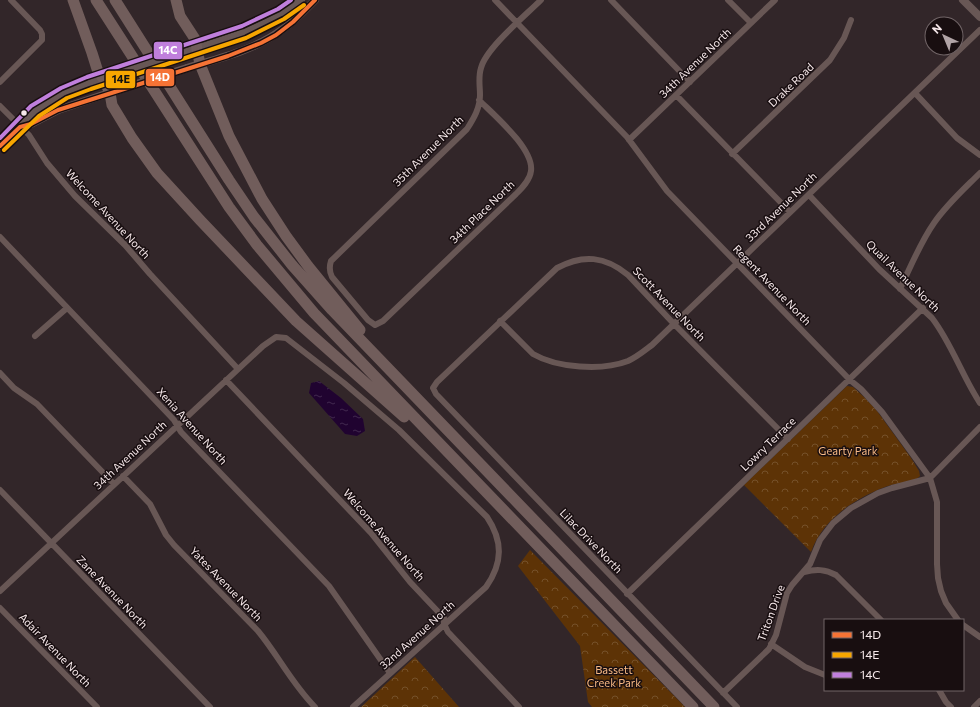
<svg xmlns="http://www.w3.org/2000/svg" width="980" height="707" font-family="Commissioner,sans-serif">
	<defs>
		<pattern id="park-crowns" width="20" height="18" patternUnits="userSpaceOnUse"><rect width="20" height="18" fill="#5d3306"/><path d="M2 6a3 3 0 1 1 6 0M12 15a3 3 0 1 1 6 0" fill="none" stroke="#75512a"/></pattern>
		<pattern id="water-ripples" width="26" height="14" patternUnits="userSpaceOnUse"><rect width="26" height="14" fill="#200330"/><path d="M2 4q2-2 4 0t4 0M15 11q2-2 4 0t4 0" fill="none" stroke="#41284e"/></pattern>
	</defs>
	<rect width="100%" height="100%" fill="#322629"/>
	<!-- park -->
	<path fill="url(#park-crowns)" d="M847,386l6,1 12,11 12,13 34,47 8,13 1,5c-6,7 -26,7 -35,11 -30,11 -63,33 -74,65l-67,-67z
		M530,550l155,157h-93l-4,-5 -8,-56 -62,-80z
		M415,657l44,50h-98z"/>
	<!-- water -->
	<path fill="url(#water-ripples)" d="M319,381l22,17 22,21 2,12 -8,5 -12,-2 -36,-41 2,-10z"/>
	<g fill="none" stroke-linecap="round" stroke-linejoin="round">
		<!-- minor -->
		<path stroke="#685755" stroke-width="6" d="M495,0l132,137 40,54 183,189 11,9 21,23 48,66 7,24v62l1,14 3,13 5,12 12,17
			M611,0l79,82
			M728,0l23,23
			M0,82l42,-42v-6l-2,-4 -29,-30
			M915,93l42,45 23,17
			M676,95l114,117
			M479,100c16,16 55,49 52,71 -1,9 -9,17 -15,23l-133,127 -8,4 -7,-5 -36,-43c-3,-6 -3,-10 -1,-16l136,-132c7,-11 13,-21 13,-34 0,-9 -2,-18 1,-27 5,-20 45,-53 60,-68
			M0,106l29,29 18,28 28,33 50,49 25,29 88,95
			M629,140l146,-140
			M732,154l98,-94 14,-22 7,-18
			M809,195l70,74 53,49c20,26 30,58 48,85
			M0,237l174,183 7,12 148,154 61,87
			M900,289c11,-23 20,-46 34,-66 13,-19 30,-34 46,-50
			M500,321l33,33c24,14 69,17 95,7 9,-4 16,-10 24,-16l328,-315
			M35,336l32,-28
			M0,373l14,15 23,16 77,80
			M226,380l145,153 39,49 34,36v6l4,8 71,75
			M123,476l27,28 16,31 8,10 84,86c20,24 34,53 57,76
			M0,490l210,217
			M804,572c12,-3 21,-3 32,3l45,45
			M0,591l263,-245 13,-9 10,1 58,45 55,47 88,87c16,24 16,46 -1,70l-133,120
			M627,594l296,-286
			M0,608l97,99
			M963,625l17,12
			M771,644l34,23 20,8
			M939,690l7,12 5,5
			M723,693l46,-44 7,-14 11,-42 5,-8 18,-21 10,-24 13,-17 18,-15 27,-15 14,-5 38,-10 50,-51
			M737,707l-301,-313 -3,-6 4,-6 120,-114c26,-14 48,-12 71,7l46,49 114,115
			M974,707l6,-6"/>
		<!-- tertiary -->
		<path stroke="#685755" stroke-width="8" d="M963,0l17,17
			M178,55c41,-14 89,-25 123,-55
			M187,68c33,-10 68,-18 96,-39 12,-8 22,-19 32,-29
			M20,127l11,-3 27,-14 69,-23
			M0,146l32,-32 18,-13 24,-12 45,-16"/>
		<!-- motorway -->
		<path stroke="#715d5b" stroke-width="11" d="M73,0l19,53 6,19 5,6 7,15 2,12 20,33 25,35 43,47 96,101 108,96
			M96,0l133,207 28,38 57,68 379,394
			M115,0l114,180 25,37 38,48 40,45 382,397
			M176,0l4,16 15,23 5,25 29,72 33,63 24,37 22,30 52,64"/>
		<!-- tertiary-bridge -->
		<path stroke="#685755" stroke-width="8" d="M119,73l59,-18
			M127,87l60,-19"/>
		<defs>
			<path id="bus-1" d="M0,146l20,-19 11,-3 27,-14 170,-54 33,-13 15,-8 17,-13 22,-22"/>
			<path id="bus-2" d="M4,150l35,-34 28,-18 24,-9 155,-51 38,-19 20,-14"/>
			<path id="bus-3" d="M0,138l31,-32 30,-18 26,-11 155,-51 36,-17 13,-9"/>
		</defs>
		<!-- bus-1 casing -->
		<use href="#bus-1" stroke="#180e10" stroke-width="7"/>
		<!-- bus-2 casing -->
		<use href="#bus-2" stroke="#180e10" stroke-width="7"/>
		<!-- bus-3 casing -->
		<use href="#bus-3" stroke="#180e10" stroke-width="7"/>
		<!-- bus-1 -->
		<use href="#bus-1" stroke="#f57335" stroke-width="4"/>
		<!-- bus-2 -->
		<use href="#bus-2" stroke="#f7a600" stroke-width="4"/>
		<!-- bus-3 -->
		<use href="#bus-3" stroke="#c07fdc" stroke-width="4"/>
	</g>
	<!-- markers -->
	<circle fill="#f6e8ea" stroke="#180e10" stroke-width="1.5" cx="24" cy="113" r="3.5"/>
	<g text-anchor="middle" stroke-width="3" stroke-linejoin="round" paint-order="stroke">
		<!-- street labels -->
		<g font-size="11" fill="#f6e8ea" stroke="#180e10">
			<text transform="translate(695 63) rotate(-44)" y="4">34th Avenue North</text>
			<text transform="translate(791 85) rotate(-44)" y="4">Drake Road</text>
			<text transform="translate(428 151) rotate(-45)" y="4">35th Avenue North</text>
			<text transform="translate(781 207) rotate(-44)" y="4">33rd Avenue North</text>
			<text transform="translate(482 212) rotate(-44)" y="4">34th Place North</text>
			<text transform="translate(108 214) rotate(47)" y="4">Welcome Avenue North</text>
			<text transform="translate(903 276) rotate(44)" y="4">Quail Avenue North</text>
			<text transform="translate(772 285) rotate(46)" y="4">Regent Avenue North</text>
			<text transform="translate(669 304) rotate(46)" y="4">Scott Avenue North</text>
			<text transform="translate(192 426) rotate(48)" y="4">Xenia Avenue North</text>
			<text transform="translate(768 444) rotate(-44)" y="4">Lowry Terrace</text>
			<text transform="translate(130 455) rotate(-43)" y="4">34th Avenue North</text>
			<text transform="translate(384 535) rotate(49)" y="4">Welcome Avenue North</text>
			<text transform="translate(591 541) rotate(46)" y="4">Lilac Drive North</text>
			<text transform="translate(226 584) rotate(46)" y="4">Yates Avenue North</text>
			<text transform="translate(112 592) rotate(46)" y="4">Zane Avenue North</text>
			<text transform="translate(771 613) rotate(-70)" y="4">Triton Drive</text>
			<text transform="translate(417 635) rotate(-42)" y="4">32nd Avenue North</text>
			<text transform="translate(55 650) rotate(46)" y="4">Adair Avenue North</text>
		</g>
		<!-- park labels -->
		<g font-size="11" fill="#f7b984" stroke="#180e10">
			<text x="848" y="455">Gearty Park</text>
			<text x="614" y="674">Bassett<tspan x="614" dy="13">Creek Park</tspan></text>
		</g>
	</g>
	<g stroke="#180e10" stroke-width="1.5">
		<rect x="153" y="41" width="30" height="19" rx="4" fill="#c07fdc"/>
		<rect x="145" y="68" width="30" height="19" rx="4" fill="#f57335"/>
		<rect x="105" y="70" width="31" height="19" rx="4" fill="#f7a600"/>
	</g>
	<g font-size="11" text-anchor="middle" font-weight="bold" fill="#fff">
		<text x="168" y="54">14C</text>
		<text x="160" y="81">14D</text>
	</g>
	<g font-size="11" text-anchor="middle" font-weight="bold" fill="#111">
		<text x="121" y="83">14E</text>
	</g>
	<!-- legend -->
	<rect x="824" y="619" width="140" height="72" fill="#180e10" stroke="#716567"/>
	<rect x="832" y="632" width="20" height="6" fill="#f57335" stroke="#716567"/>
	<text x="860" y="639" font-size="12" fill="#f6e8ea">14D</text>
	<rect x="832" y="652" width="20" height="6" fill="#f7a600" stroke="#716567"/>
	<text x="860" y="659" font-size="12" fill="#f6e8ea">14E</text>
	<rect x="832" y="672" width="20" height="6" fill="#c07fdc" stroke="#716567"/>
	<text x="860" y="679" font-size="12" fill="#f6e8ea">14C</text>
	<!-- north arrow -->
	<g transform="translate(944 36) rotate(316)"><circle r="19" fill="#180e10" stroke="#716567"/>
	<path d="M0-3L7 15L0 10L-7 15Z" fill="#b1a4a6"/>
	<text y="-6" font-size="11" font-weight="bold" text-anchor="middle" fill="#f6e8ea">N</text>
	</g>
</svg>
